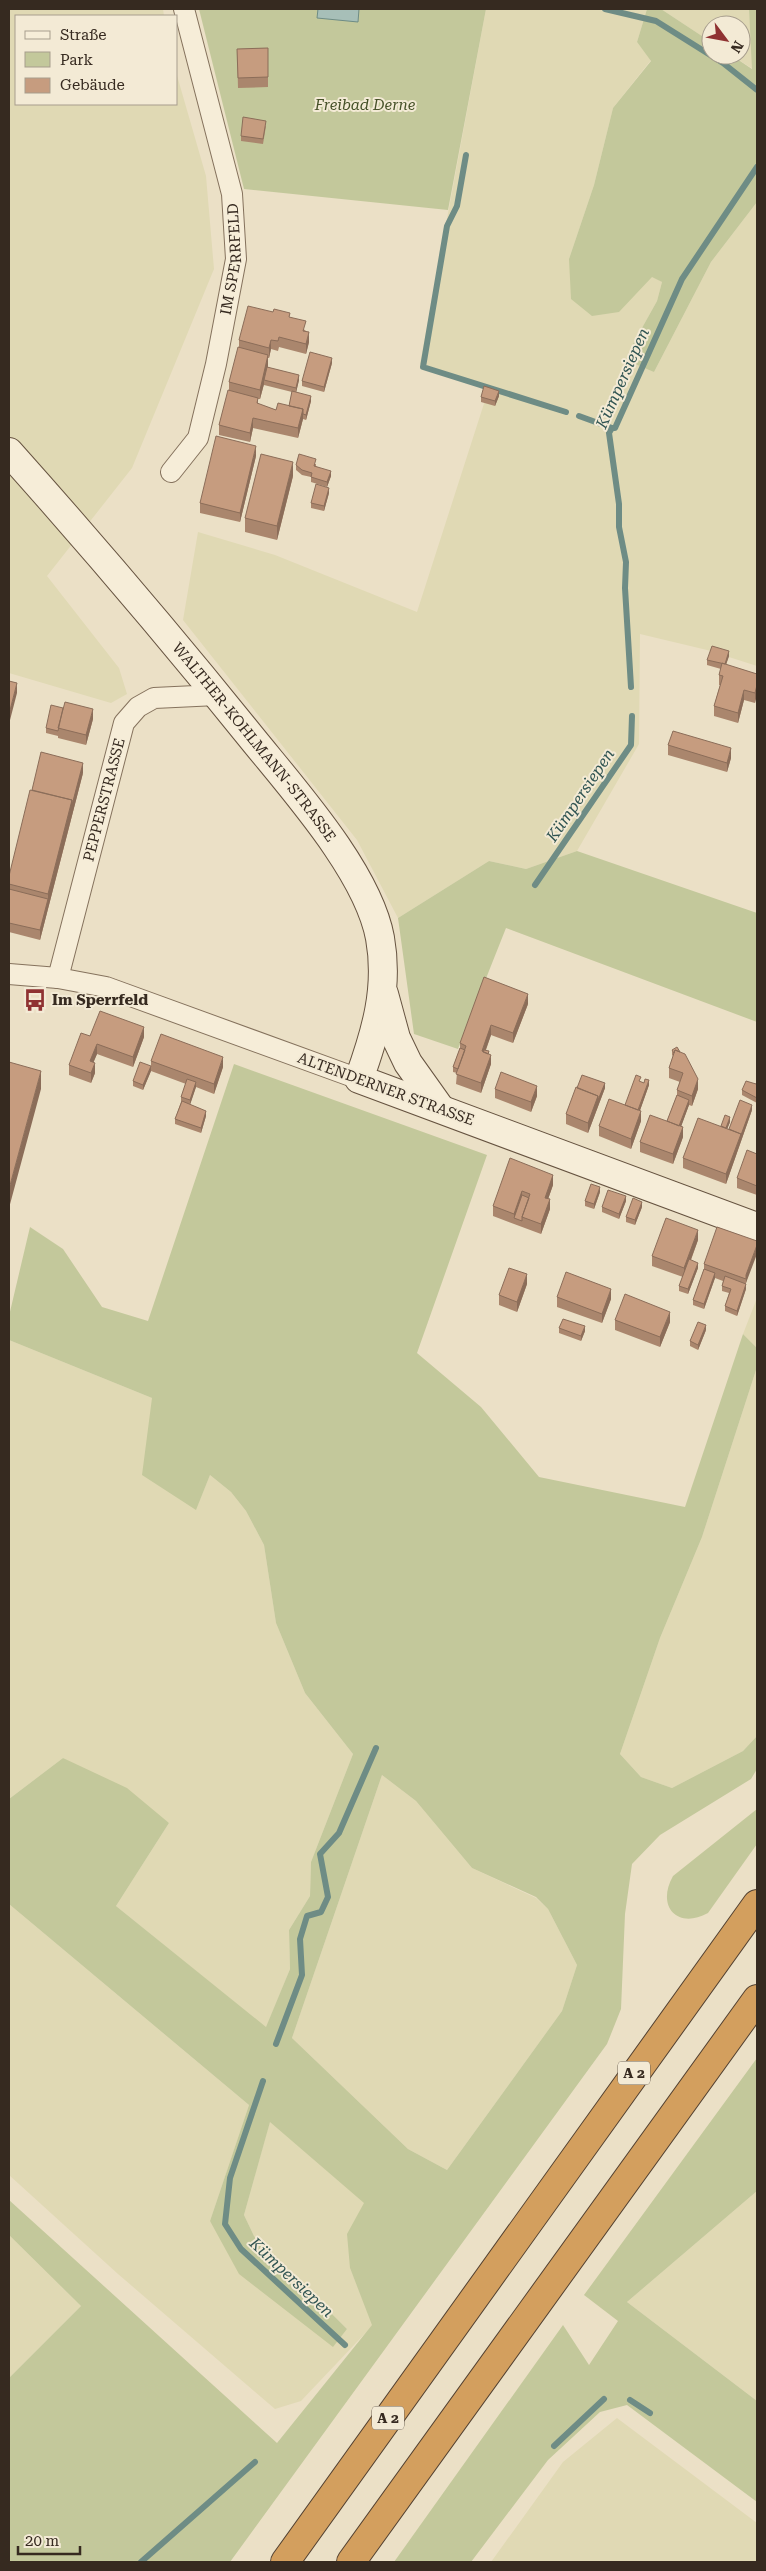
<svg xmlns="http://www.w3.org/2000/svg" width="766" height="2571" font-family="'Roboto Serif',serif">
	<rect width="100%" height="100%" fill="#ebe0c6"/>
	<!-- farmland -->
	<path fill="#e0d9b4" d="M9,9h154l1,7h-148v88h160v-32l30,104 8,93 -82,199 -85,108 72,92 8,26 -16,9 -102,-30z
		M486,9h161l-10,33 14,18 -38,48 -19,77 -25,74 83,17 10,6 -5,19 -24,43 21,28 57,-110 46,-60v464l-50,-16 -67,-16 -1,110 -62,107 -51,18 -37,-8 -91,57 -41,-78 -174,-220 15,-88 77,23 142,57 72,-224 -69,-24z
		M661,9h88l4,60 -22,-14h10v-30h-30v17z
		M757,1298v50l-14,-14z
		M9,1340l143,58 44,111 14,-34 21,17 15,19 18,34 12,78 29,70 48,61 -42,108 -1,34 -21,34 1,39 -24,59 -150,-122 53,-83 -106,-65 -54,41z
		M757,1367v369l-14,15 -71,37 -31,-11 -21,-23 40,-116 42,-101z
		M382,1775l34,26 56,67 64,30 12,11 29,56 -15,46 -115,159 -39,-21 -116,-111z
		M9,1904l240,201 -39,116 123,125 14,-17 -93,-93 -10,-21 26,-94 95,82 -15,65 23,57 -72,76 -26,8 -157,-135 -109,-99z
		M757,2191v210l-130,-99z
		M9,2235l72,71 -72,72z
		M617,2418l140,105v39h-266l72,-100z"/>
	<!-- green -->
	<path fill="#c3c89b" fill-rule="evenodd" d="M199,9h287l-38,201 -204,-21z
		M647,9h14l50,33v13h20l21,14 -3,-60h8v193l-46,60 -57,110 -21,-9v-19l24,-43 5,-19 -10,-5 -33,35 -27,4 -21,-17 -2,-40 25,-74 19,-77 38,-47 -14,-19z
		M577,851l180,62v109l-251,-94 -48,121 -44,-15 -16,-116 91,-57 37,8z
		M234,1064l253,91 -70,198 64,54 58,70 146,30 58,-173 14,14v19l-55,170 -42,101 -40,116 21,23 31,11 71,-37 14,-15v33l-6,10 -91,56 -28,29 -7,50 -4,95 -14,35 -377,518h-221v-184l72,-72 -72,-71v-35l268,243 95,-118 -22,-57 -3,-34 17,-31 -94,-81 -26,93 10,21 93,93 -14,18 -94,-73 -29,-53 39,-116 -240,-201v-105l54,-41 64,30 42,35 -53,83 150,121 24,-58 -1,-39 21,-34 1,-34 42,-108 -48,-61 -29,-70 -12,-78 -18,-34 -15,-19 -21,-17 -14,35 -54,-35 10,-77 -143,-58v-24l21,-89 33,22 39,58 46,14zM382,1775l34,26 56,67 64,29 12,12 29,56 -15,46 -115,159 -39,-21 -116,-111z
		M757,1809v35l-49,69c-31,17 -52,-7 -35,-37z
		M757,2058v133l-130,111 130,99v101l-130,-97 -27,7 -52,48 -77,102h-77l169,-237 26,40 29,-44 -34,-26z"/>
	<!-- water -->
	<path fill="#a7bfb8" stroke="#6e8c85" d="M318,9h41l-1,13 -41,-4z"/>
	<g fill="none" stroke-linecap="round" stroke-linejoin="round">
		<!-- stream -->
		<path stroke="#6e8c85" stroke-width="6" d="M605,9l51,12 67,42 34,27
			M466,155l-9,51 -10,20 -24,141 143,45
			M579,416l33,12
			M631,687l-6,-99 1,-26 -7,-35v-23l-10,-71 3,-5h3l67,-149 75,-112
			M535,885l96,-140 1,-29
			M276,2044l26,-69 -2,-36 7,-23 14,-4 7,-15 -8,-43 19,-21 37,-85
			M263,2081l-33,97 -5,46 16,25 104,96
			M630,2400l20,13
			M554,2446l50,-47
			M141,2562l114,-100"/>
		<defs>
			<g id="minor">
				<path id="s1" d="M171,472l27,-34 18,-74 20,-105 -4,-65 -48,-185"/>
				<path d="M9,974l49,4 48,9 253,92"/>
				<path id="s2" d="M58,978l66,-255 14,-16 16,-9 63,-3"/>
			</g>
			<g id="secondary">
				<path id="s3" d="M9,452c83,93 164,188 242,285 42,52 117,135 129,201 9,50 -4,94 -21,141l398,148"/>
				<path d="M384,994l12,44 12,25 32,45"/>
			</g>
			<path id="motorway" d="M285,2562l472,-658
				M351,2562l406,-563"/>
		</defs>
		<!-- minor casing -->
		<use href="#minor" stroke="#85725d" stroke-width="22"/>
		<!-- secondary casing -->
		<use href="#secondary" stroke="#665340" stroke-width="30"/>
		<!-- motorway casing -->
		<use href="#motorway" stroke="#534131" stroke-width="30"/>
		<!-- minor -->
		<use href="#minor" stroke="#f6edd8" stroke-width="20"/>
		<!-- secondary -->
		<use href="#secondary" stroke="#f6edd8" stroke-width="28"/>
		<!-- motorway -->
		<use href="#motorway" stroke="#d39f5e" stroke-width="28"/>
	</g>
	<!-- wall -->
	<path fill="#aa866d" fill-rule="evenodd" d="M268,48v39l-30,1 -1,-39z
		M266,126l-3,18 -22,-3v-5z
		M290,318l16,13 3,11 -3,12 -27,-7 -1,4 -7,-2 -2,9h-1v9l31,13 -3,12 15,9 -5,19 -3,-1 -5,19 -45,-10 -3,14 -31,-7v-10l10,-35v-8l10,-34v-8zM264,384v1l28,7 -3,14 -13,4 -18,-6v-5h2z
		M332,363l-8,29 -22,-6v-5z
		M499,396l-4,10 -14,-4v-5z
		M256,456l-16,66 -40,-9v-10z
		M316,464v2l15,10 -4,11 -16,-5v-5l-9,-2 -6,-5v-5z
		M293,476l-16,64 -32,-8v-14z
		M329,493l-5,18 -13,-3v-5z
		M729,656l-3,9 31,9 -2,29 -11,-3 -6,23 -24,-7v-10l6,-21h-1v-10l2,-6 -14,-4v-5z
		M93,719l-7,26 -28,-7v-2l-12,-3v-5z
		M668,745l63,13 -4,14 -59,-17z
		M83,773l-43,167 -31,-8v-56z
		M528,1004l-15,39 -22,-8 -5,15 3,4 2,10 -10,29 -25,-9 1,-11 -4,-1v-5l7,-19v-5z
		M90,1036l54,1 -11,30 -36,-13 -4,8 2,11 -4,10 -22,-8v-10z
		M672,1050l26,39 -6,17 -3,-1 -8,21 2,11 -10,27 -33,-12v-10l27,-21 10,-26v-5l3,-8 -11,-4v-10l4,-12 -1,-1z
		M151,1061l72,6 -9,27 -18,-7 -6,17 16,12 -5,17 -26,-9v-5l6,-17v-5l5,-13 -35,-13 -8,19 -10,-4v-5l18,-15z
		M641,1082l8,3 -9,25 1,11 -10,28 -32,-13v-10l26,-21z
		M757,1082v21l-15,-8v-5l14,-6z
		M577,1088h28l-17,45 -22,-9v-10z
		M495,1089l42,7 -6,16 -36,-14z
		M752,1110l-26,74 -43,-16v-10l38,-32 9,-4 -3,7h2z
		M757,1154v41l-20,-7v-10z
		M553,1175v10l-5,14 2,10 -9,25 -48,-18v-10z
		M600,1192l-6,17 -9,-3v-5z
		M626,1201l-7,18 -17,-7v-5z
		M642,1207l-7,18 -9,-3v-5z
		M698,1240l-7,20 7,8 -10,26 -9,-3v-5l4,-9 -31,-11v-10z
		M757,1241l-11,42v6l-9,27 -12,-5v-5l4,-13 -7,-2v-5l1,-5 -8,-3 -11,31 -11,-4v-5l11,-31v-5z
		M527,1284l-10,28 -18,-7v-10z
		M557,1297l54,2 -9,24 -45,-16z
		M615,1320l55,2 -10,25 -45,-17z
		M559,1328l26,3 -4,10 -22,-8z
		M706,1330l-8,20 -8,-4v-5z"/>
	<!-- shaded-wall -->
	<path fill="#8b6d59" d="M309,332v10l-3,12v-10z
		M271,340v9l-2,9v-10z
		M268,355v10l-3,15h-1v4l-4,15v-9z
		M332,358v5l-8,29v-5z
		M299,375v5l-3,13v-5z
		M499,391v5l-4,10v-5z
		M311,396v5l-5,19v-5z
		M303,409v10l-5,19v-10z
		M253,418v10l-3,14v-9z
		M256,446v10l-16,66v-9z
		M293,462v14l-16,64v-14z
		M331,471v5l-4,11v-5z
		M329,488v5l-5,18v-5z
		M729,651v5l-5,14v-5z
		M17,683v10l-8,31v-10z
		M757,685v10l-2,8v-10z
		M744,690v10l-6,23v-10z
		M93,709v10l-7,26v-10z
		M731,748v10l-4,14v-9z
		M83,763v10l-43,167v-10l8,-31v-5l24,-94z
		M528,994v10l-15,39v-10z
		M491,1025v10l-8,22 -1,-6z
		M144,1027v10l-11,30v-10z
		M97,1044v10l-7,17v-10z
		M491,1055v9l-10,29v-10z
		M223,1057v10l-9,27v-10z
		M95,1063v10l-4,10v-10z
		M151,1066v5l-8,19v-5z
		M41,1071v18l-32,119v-19z
		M698,1079v10l-6,17v-10z
		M649,1080v5l-12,34v-5z
		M196,1082v5l-6,18v-5z
		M605,1083v5l-17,45v-10l10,-27z
		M537,1086v10l-6,16v-10z
		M689,1100v5l-11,30v-5z
		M752,1105v5l-26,74v-10z
		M206,1111v5l-5,17v-5z
		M641,1111v10l-10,28v-10z
		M730,1117v5l-6,15v-5z
		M683,1127v10l-10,27v-10z
		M553,1175v10l-8,23v-10z
		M600,1187v5l-6,17v-5z
		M522,1191v9l-8,18v-4z
		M626,1196v5l-7,18v-5z
		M550,1199v10l-9,25v-10z
		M642,1202v5l-7,18v-5z
		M698,1230v10l-14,38v-10z
		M757,1245v9l-11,29v-8z
		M698,1263v5l-10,26v-5z
		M715,1273v5l-11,31v-5z
		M527,1274v10l-10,28v-10z
		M746,1284v5l-9,27v-5z
		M611,1289v10l-9,24v-9z
		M670,1312v10l-10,25v-10z
		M706,1325v5l-8,20v-5z
		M585,1326v5l-4,10v-5z"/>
	<!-- building -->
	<path fill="#c69c7f" stroke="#8b6d59" d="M268,48v29l-30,1 -1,-29z
		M243,117l23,4 -3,18 -22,-3z
		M248,306l25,6 1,-3 16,4 -1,4 17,4 -3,10 6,1 -3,12 -27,-7 -1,4 -7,-1 -2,8 -30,-8z
		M238,347l30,8 -8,35 -31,-8z
		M310,352l22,6 -8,29 -22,-6z
		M267,367l32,8 -3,13 -32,-8z
		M484,386l15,5 -4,10 -14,-4z
		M228,390l30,8 -1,5 19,7 2,-7 25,6 -5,19 -45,-10 -3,15 -31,-8z
		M292,391l19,5 -5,19 -3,-1v-5l-14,-3z
		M216,436l40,10 -16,67 -40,-10z
		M261,454l32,8 -16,64 -32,-8z
		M299,454l17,5 -2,7 17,5 -4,11 -16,-5 1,-4 -10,-3 -6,-5z
		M316,484l13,4 -5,18 -13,-3z
		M712,646l17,5 -4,13 -18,-4z
		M722,663l35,11v-2v13l-2,8 -11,-3 -6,23 -24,-7 9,-30 -4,-1z
		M9,681l8,2 -8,31z
		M65,702l28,7 -7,26 -28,-7z
		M51,705l12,3 -5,23 -12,-3z
		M673,731l58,17 -4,15 -59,-18z
		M41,752l42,11 -11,42v-5l-40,-10z
		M30,790l42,10 -24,94 -39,-10v-8z
		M9,889l39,10 -8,31 -31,-7z
		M484,977l44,17 -15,39 -22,-8 -9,26 9,4 -10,28 -25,-9 10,-28 -6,-3z
		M100,1011l44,16 -11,30 -36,-13 -7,17 5,2 -4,10 -22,-8 12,-32 9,3z
		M161,1034l62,23 -9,27 -63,-23z
		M677,1047l3,5 -5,-2 -1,3 -2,-3z
		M460,1048l5,2 -7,19 -5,-2z
		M484,1050l5,1 -1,3 -5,-2z
		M675,1050l10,4 13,25 -6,17 -15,-6 6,-17 -14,-5z
		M9,1062l32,9 -32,118z
		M140,1062l11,4 -8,19 -10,-4z
		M501,1072l36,14 -6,16 -36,-13z
		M582,1075l23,8 -7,17v-4l-21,-8z
		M636,1075l5,2 -2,4 5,2 1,-4 4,1 -11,30 -13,-5z
		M187,1079l9,3 -6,18 -9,-3z
		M746,1081l10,3 1,-2v16l-15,-8z
		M576,1087l22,9 -10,27 -22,-9z
		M677,1095l12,5 -10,26 -12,-5z
		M609,1099l32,12 -10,28 -32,-13z
		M740,1100l12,5 -11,30v-1l-12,-5z
		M182,1101l24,10 -5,17 -26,-9z
		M650,1115l33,12 -10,27 -33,-12z
		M725,1115l5,2 -4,11 -5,-2z
		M698,1118l43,16 -15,40 -43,-16z
		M747,1150l10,4v32l-20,-8z
		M510,1158l43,17 -8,23 5,1 -9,25 -19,-7 8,-23 -8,-3 -8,23 -21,-8z
		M591,1184l9,3 -6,17 -9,-3z
		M608,1190l18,6 -7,18 -17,-7z
		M522,1195l7,3 -7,19v4l-8,-3z
		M633,1198l9,4 -7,18 -9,-3z
		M666,1218l32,12 -14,38 -32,-12z
		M717,1227l40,14v4l-11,30v4l-42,-15z
		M689,1259l9,4 -10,26 -9,-3z
		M509,1268l18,6 -10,28 -18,-7z
		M704,1269l11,4 -11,31 -11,-4z
		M566,1272l45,17 -9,25 -45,-17z
		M725,1276l21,8 -9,27 -12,-5 6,-17 -9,-3z
		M625,1294l45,18 -10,25 -45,-17z
		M563,1319l22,7 -4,10 -22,-8z
		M698,1322l8,3 -8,20 -8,-4z"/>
	<!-- icons -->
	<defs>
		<symbol id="bus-bare" viewBox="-9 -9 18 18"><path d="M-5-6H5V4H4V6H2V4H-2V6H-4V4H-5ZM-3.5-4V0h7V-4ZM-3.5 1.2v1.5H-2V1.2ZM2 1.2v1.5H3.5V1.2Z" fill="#8f3232" stroke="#f3ead5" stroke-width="2.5" paint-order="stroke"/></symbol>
	</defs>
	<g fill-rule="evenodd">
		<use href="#bus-bare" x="19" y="984" width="32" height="32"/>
	</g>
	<g text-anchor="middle" stroke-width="4" stroke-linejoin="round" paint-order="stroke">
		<!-- shield labels -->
		<g fill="#f3ead5" stroke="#6f6456" stroke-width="1">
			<rect x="618" y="2061.5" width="32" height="23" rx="4"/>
			<rect x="372" y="2406.5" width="32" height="23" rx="4"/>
		</g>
		<g font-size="14" font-weight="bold" fill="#362a20">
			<text x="634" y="2078">A 2</text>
			<text x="388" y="2423">A 2</text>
		</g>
		<!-- park labels -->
		<g font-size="15" font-style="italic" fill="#465128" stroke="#f3ead5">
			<text x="365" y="110">Freibad Derne</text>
		</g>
		<!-- street labels -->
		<g font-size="15" fill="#362a20" stroke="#f3ead5">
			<text dy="5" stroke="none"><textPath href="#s1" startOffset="226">IM SPERRFELD</textPath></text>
			<text dy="5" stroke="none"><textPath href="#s3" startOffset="380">WALTHER-KOHLMANN-STRASSE</textPath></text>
			<text dy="5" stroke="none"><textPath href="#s2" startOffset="184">PEPPERSTRASSE</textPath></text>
			<text transform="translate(386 1089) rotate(20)" y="5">ALTENDERNER STRASSE</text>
		</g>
		<!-- poi labels -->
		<g font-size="15" font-weight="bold" fill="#362a20" stroke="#f3ead5" text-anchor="start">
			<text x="52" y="1005">Im Sperrfeld</text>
		</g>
		<!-- water labels -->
		<g font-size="16" font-style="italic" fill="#305452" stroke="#f3ead5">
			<text transform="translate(622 378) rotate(-66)" y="6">Kümpersiepen</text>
			<text transform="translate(580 795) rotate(-56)" y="6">Kümpersiepen</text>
			<text transform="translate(292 2277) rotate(43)" y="6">Kümpersiepen</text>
		</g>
	</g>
	<!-- border -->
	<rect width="766" height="2571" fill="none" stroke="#362a20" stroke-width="20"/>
	<!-- legend -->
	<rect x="15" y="15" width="162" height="90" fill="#f3ead5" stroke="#a79d8d"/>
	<rect x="25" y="31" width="25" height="8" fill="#f6edd8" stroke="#a79d8d"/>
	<text x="60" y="40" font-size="15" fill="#362a20">Straße</text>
	<rect x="25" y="52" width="25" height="15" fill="#c3c89b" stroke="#a79d8d"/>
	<text x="60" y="65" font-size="15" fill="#362a20">Park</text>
	<rect x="25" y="78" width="25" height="15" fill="#c69c7f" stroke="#a79d8d"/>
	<text x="60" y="90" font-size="15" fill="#362a20">Gebäude</text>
	<!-- north arrow -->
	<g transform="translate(726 40) rotate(122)"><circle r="24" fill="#f3ead5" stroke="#a79d8d"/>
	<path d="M0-4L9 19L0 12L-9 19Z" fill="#8f3232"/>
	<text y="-8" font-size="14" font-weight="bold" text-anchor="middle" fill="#362a20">N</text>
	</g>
	<!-- scale -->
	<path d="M18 2546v8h62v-8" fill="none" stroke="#362a20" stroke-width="2.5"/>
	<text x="25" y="2546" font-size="15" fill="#362a20" stroke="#f3ead5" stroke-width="4" paint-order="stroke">20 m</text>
</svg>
